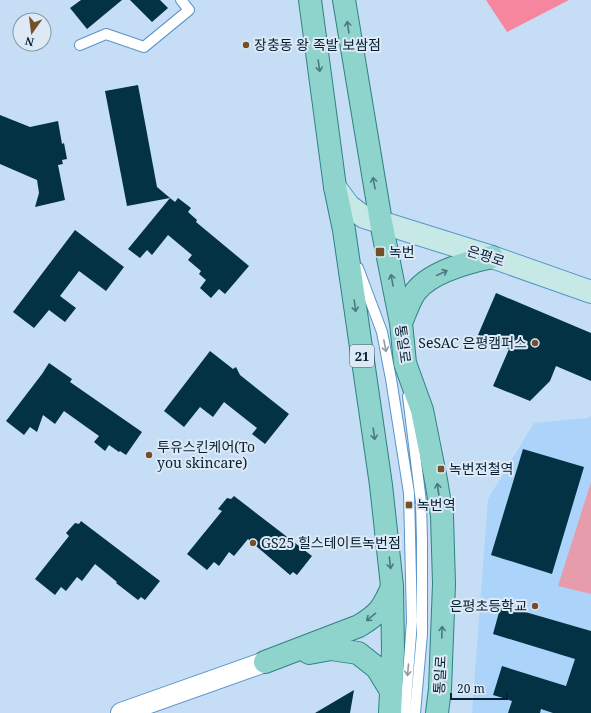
<svg xmlns="http://www.w3.org/2000/svg" width="591" height="713" font-family="'Noto Serif','Noto Sans KR',serif">
	<rect width="100%" height="100%" fill="#c5def5"/>
	<!-- built -->
	<path fill="#acd4fa" d="M591,415v298h-119l16,-214 46,-76 54,-5z"/>
	<!-- green -->
	<path fill="#e69caa" d="M591,482v112l-33,-8z"/>
	<!-- forest -->
	<path fill="#f6859e" d="M486,0h83l-62,32z"/>
	<!-- building -->
	<path fill="#023243" d="M81,0h41l-35,29 -17,-21z
		M130,0h30l8,8 -16,14z
		M138,85l19,102 13,11 -43,8 -22,-115z
		M0,115l30,12 28,-6 4,23 2,-1 3,16 -5,1 1,4 -5,1 7,35 -30,7 4,-14 -2,-13 -37,-16z
		M170,198l5,4 3,-4 13,10 -3,4 9,8 -1,2 53,44 -24,28 -6,-5 -8,9 -11,-10 6,-8 -7,-6 2,-3 -13,-11 4,-5 -24,-20 -16,20 -5,-5 -7,8 -12,-9z
		M75,230l49,37 -18,24 -27,-20 -19,25 16,12 -11,14 -16,-12 -15,18 -21,-16z
		M496,293l95,40v48l-35,-15 -6,15 -20,20 -37,-15 16,-37 -31,-14z
		M210,351l23,18 3,-2 4,8 49,39 -24,30 -13,-10 5,-6 -33,-26 -11,15 -13,-10 -16,20 -20,-16z
		M49,363l23,16 -2,3 72,50 -16,23 -6,-4 -1,1 -10,-7 -4,6 -11,-9 5,-6 -35,-25 -9,13 -12,-9 -6,17 -7,-5 -6,8 -18,-14 36,-47z
		M523,449l61,18 -32,107 -61,-19z
		M234,496l78,60 -15,19 -4,-3 -3,3 -42,-36 -14,17 -5,-4 -10,14 -5,-4 -7,8 -20,-16 35,-43 -4,-2 9,-11 4,1z
		M81,521l79,60 -15,19 -4,-3 -3,3 -22,-17 1,-1 -22,-18 -13,17 -5,-4 -11,14 -5,-4 -6,8 -20,-16 34,-43 -3,-3 9,-10 4,1z
		M501,605l90,26v82h-38l-12,-4 -1,4h-32l4,-12 -19,-6 9,-29 64,20 9,-27 -82,-25z
		M354,690l-4,23h-35z"/>
	<g fill="none" stroke-linecap="round" stroke-linejoin="round">
		<defs>
			<path id="service" d="M80,45l26,-11 38,13 45,-37 -8,-10
				M358,268l24,64 9,47 18,114 3,128 -7,92
				M408,396l13,106 1,38v94l-7,79"/>
			<path id="minor" d="M121,713l144,-51"/>
			<path id="secondary" d="M335,187l14,19 15,11 128,40 99,35"/>
			<path id="primary" d="M310,0l25,187 9,43 37,255 11,101 1,64 -3,63
				M344,0l37,222 20,101 4,40 17,47 14,70 6,36 2,68 -4,105 -3,24
				M401,323c4,-9 10,-27 16,-33 16,-19 52,-28 75,-33
				M309,653l22,-4 27,4 19,15 14,23
				M265,662l94,-36c20,-12 24,-18 33,-39"/>
		</defs>
		<!-- service casing -->
		<use href="#service" stroke="#5995cb" stroke-width="12"/>
		<!-- minor casing -->
		<use href="#minor" stroke="#5995cb" stroke-width="22"/>
		<!-- secondary casing -->
		<use href="#secondary" stroke="#5995cb" stroke-width="24"/>
		<!-- primary casing -->
		<use href="#primary" stroke="#2e8282" stroke-width="24"/>
		<!-- service -->
		<use href="#service" stroke="#fff" stroke-width="10"/>
		<!-- minor -->
		<use href="#minor" stroke="#fff" stroke-width="20"/>
		<!-- secondary -->
		<use href="#secondary" stroke="#c7e9e6" stroke-width="22"/>
		<!-- primary -->
		<use href="#primary" stroke="#8fd3cd" stroke-width="22"/>
	</g>
	<!-- one-way arrows -->
	<defs><path id="oneway-shaft" d="M-6 0H5M1.5-3L5.5 0L1.5 3" fill="none" stroke-width="1.6" stroke-linecap="round" stroke-linejoin="round"/></defs>
	<g stroke="#4a7a81">
		<use href="#oneway-shaft" transform="translate(348 27) rotate(-99)"/>
		<use href="#oneway-shaft" transform="translate(319 66) rotate(82)"/>
		<use href="#oneway-shaft" transform="translate(374 183) rotate(-100)"/>
		<use href="#oneway-shaft" transform="translate(442 273) rotate(-25)"/>
		<use href="#oneway-shaft" transform="translate(392 280) rotate(-101)"/>
		<use href="#oneway-shaft" transform="translate(355 306) rotate(82)"/>
		<use href="#oneway-shaft" transform="translate(374 434) rotate(82)"/>
		<use href="#oneway-shaft" transform="translate(438 489) rotate(-98)"/>
		<use href="#oneway-shaft" transform="translate(390 563) rotate(84)"/>
		<use href="#oneway-shaft" transform="translate(371 617) rotate(141)"/>
		<use href="#oneway-shaft" transform="translate(442 632) rotate(-88)"/>
	</g>
	<g stroke="#8f9ba4">
		<use href="#oneway-shaft" transform="translate(385 346) rotate(79)"/>
		<use href="#oneway-shaft" transform="translate(408 670) rotate(95)"/>
	</g>
	<!-- markers -->
	<g fill="#74502a" stroke="#dde9f5" stroke-width="1.5">
		<circle cx="246" cy="45" r="4"/>
		<rect x="375" y="247" width="10" height="10" rx="2"/>
		<circle cx="535" cy="343" r="4"/>
		<circle cx="149" cy="455" r="4"/>
		<rect x="437" y="465" width="8" height="8" rx="2"/>
		<rect x="405" y="501" width="8" height="8" rx="2"/>
		<circle cx="253" cy="543" r="4"/>
		<circle cx="535" cy="606" r="4"/>
	</g>
	<g text-anchor="middle" stroke-width="4" stroke-linejoin="round" paint-order="stroke">
		<!-- shield labels -->
		<rect fill="#dde9f5" stroke="#465c6f" stroke-width="1" x="350" y="345" width="24" height="22" rx="3"/>
		<g font-size="13" font-weight="bold" fill="#062035">
			<text x="362" y="361">21</text>
		</g>
		<!-- poi labels -->
		<g font-size="14" fill="#062035" stroke="#dde9f5" text-anchor="start">
			<text x="254" y="50">장충동 왕 족발 보쌈점</text>
			<text x="389" y="257">녹번</text>
			<text x="527" y="348" text-anchor="end">SeSAC 은평캠퍼스</text>
			<text x="157" y="452">투유스킨케어(To<tspan x="157" dy="16">you skincare)</tspan></text>
			<text x="449" y="474">녹번전철역</text>
			<text x="417" y="510">녹번역</text>
			<text x="261" y="548">GS25 힐스테이트녹번점</text>
			<text x="527" y="611" text-anchor="end">은평초등학교</text>
		</g>
		<!-- street labels -->
		<g font-size="14" fill="#062035" stroke="#dde9f5">
			<text transform="translate(486 256) rotate(18)" y="5">은평로</text>
			<text transform="translate(403 344) rotate(82)" y="5">통일로</text>
			<text transform="translate(440 675) rotate(-87)" y="5">통일로</text>
		</g>
	</g>
	<!-- north arrow -->
	<g transform="translate(32 32) rotate(194)"><circle r="19" fill="#dde9f5" stroke="#8799a8"/>
	<path d="M0-3L7 15L0 10L-7 15Z" fill="#74502a"/>
	<text y="-6" font-size="11" font-weight="bold" text-anchor="middle" fill="#062035">N</text>
	</g>
	<!-- scale -->
	<path d="M451 693v6h56v-6" fill="none" stroke="#062035" stroke-width="2"/>
	<text x="457" y="693" font-size="12" fill="#062035" stroke="#dde9f5" stroke-width="3" paint-order="stroke">20 m</text>
</svg>
